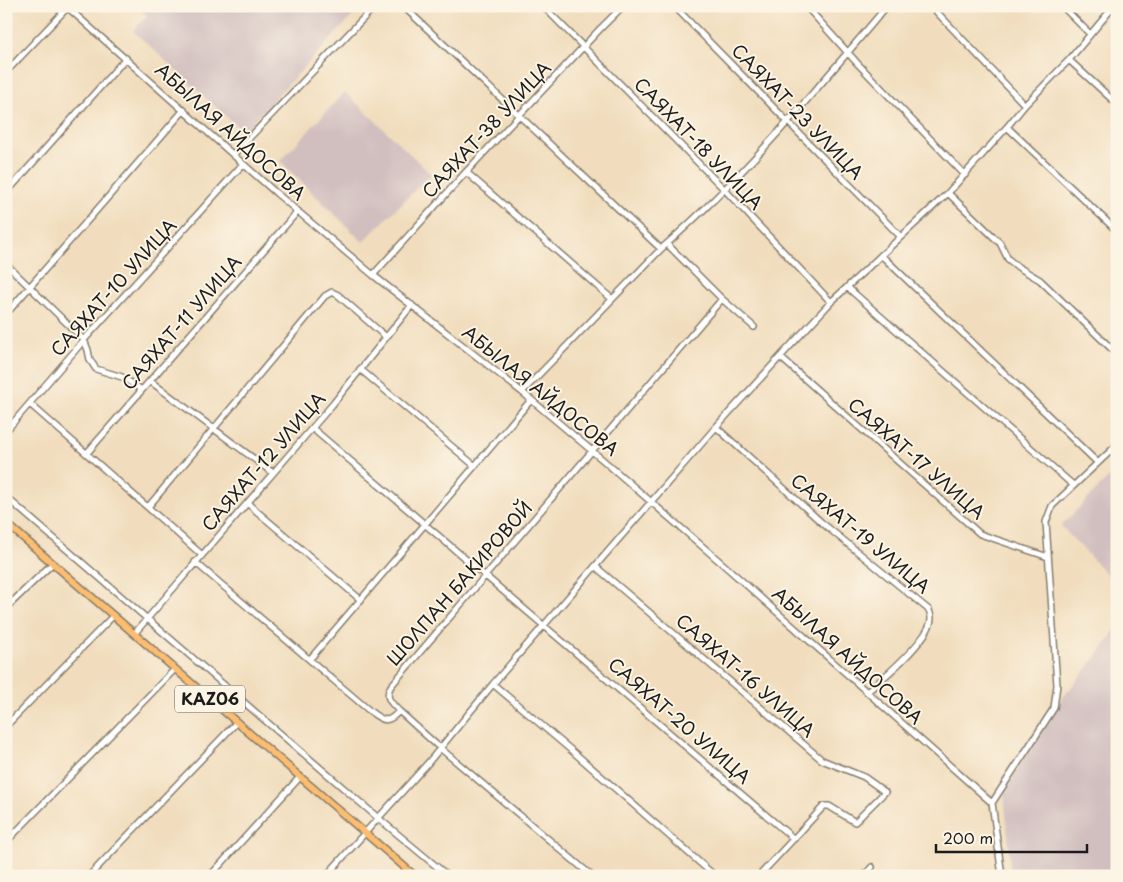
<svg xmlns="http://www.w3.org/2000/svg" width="1123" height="882" font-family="'Playpen Sans',sans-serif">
	<rect width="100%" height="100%" fill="#fcf5e5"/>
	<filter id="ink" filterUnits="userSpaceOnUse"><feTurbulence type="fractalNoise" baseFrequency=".02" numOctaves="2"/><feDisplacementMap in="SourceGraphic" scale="10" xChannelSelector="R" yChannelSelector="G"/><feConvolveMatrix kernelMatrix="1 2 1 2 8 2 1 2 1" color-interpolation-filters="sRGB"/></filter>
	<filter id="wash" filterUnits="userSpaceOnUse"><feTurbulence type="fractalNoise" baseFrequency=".0096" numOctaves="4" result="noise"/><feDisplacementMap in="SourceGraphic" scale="20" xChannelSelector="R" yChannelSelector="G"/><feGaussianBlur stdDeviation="1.12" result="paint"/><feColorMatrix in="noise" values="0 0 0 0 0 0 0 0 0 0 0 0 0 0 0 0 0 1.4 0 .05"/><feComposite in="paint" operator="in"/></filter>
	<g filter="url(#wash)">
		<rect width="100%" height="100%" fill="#f1ddbd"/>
		<!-- industrial -->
		<path fill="#d1bfbf" d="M137,6h225l-119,126 -110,-101 14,-15z
			M345,92l86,82 -68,68 -83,-81z
			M1117,469v116l-56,-59z
			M1117,627v249h-106l-7,-84 50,-84 41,-49z"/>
	</g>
	<g filter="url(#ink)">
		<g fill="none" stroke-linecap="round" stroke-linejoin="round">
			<defs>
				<path id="minor" d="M66,6l210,187 97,82 149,117 82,69 121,105 267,237
					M403,6l258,243c84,-73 155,-159 226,-243
					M543,6l181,183 107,113
					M674,6l226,230
					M806,6l52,58 107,111
					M931,6l94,99 -18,22 110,104
					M1062,6l28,28
					M1069,60l48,44
					M6,72l62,-65
					M1025,105l44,-45 45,-54
					M233,155l142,-149
					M466,172l146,127
					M6,193l120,-135
					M948,193l52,50 8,16 10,8 22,13 77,74
					M667,244l55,55 32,28
					M881,255l217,208
					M6,264l78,76 4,10 2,10 6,9 26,8 20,13
					M373,275l93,-103 133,-142 24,-24
					M847,287l226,198
					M6,314l178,-204
					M780,357l200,177 68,23
					M360,369l115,97
					M150,381l123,92
					M522,392l139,-143
					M30,404l172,151
					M716,427l105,95 108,88c1,3 2,5 2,8 1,20 -49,61 -64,74
					M312,428l482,411
					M6,431l78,-91 159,-176
					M87,453l211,-242
					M6,497l371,320 71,59
					M247,503l114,97
					M148,507l177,-211 7,-4 6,3 48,42
					M195,562l176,150c12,9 17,12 28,-1 -8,-8 -15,-14 -8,-25l331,-387
					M596,567l226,193 42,17 21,15 -30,30 -26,-16h-5l-65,70
					M6,608l47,-45
					M134,634l198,-229 80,-100
					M310,659l221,-259
					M493,684l85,72 137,120
					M399,711l41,37 152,128
					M6,726l107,-110
					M6,842l169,-173
					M89,876l148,-154
					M210,876l90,-99
					M326,876l102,-113 65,-79 223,-257 64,-70 51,-55 117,-109 59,-66
					M864,876l8,-9
					M1002,876l-10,-73 62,-95 3,-23 -11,-163 6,-16 65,-61"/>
				<path id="major" d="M6,523l409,353"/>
			</defs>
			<!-- minor casing -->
			<use href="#minor" stroke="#867c6c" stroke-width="8"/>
			<!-- major casing -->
			<use href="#major" stroke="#867c6c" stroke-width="9"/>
			<!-- minor -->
			<use href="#minor" stroke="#fff" stroke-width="5"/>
			<!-- major -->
			<use href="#major" stroke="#fcbd6f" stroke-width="6"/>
		</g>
	</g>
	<g text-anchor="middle" stroke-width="4" stroke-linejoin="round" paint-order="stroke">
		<!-- shield labels -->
		<rect fill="#fcf5e5" stroke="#5f5d58" stroke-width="1" x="175" y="685.5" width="70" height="27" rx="4"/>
		<g font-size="16" font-weight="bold" fill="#1c1c1c">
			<text x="210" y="705">KAZ06</text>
		</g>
		<!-- street labels -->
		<g font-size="18" fill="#1c1c1c" stroke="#fcf5e5">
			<text transform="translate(797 112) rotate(46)" y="6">САЯХАТ-23 УЛИЦА</text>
			<text transform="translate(487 130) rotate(-47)" y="6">САЯХАТ-38 УЛИЦА</text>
			<text transform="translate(230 132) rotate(42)" y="6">АБЫЛАЯ АЙДОСОВА</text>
			<text transform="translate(698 144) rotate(46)" y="6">САЯХАТ-18 УЛИЦА</text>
			<text transform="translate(114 288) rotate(-48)" y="6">САЯХАТ-10 УЛИЦА</text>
			<text transform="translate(182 323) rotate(-49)" y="6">САЯХАТ-11 УЛИЦА</text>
			<text transform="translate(540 391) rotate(39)" y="6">АБЫЛАЯ АЙДОСОВА</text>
			<text transform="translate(916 459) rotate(41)" y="6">САЯХАТ-17 УЛИЦА</text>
			<text transform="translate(264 462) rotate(-49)" y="6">САЯХАТ-12 УЛИЦА</text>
			<text transform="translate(860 534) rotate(40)" y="6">САЯХАТ-19 УЛИЦА</text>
			<text transform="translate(460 584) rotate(-49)" y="6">ШОЛПАН БАКИРОВОЙ</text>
			<text transform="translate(847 656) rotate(42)" y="6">АБЫЛАЯ АЙДОСОВА</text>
			<text transform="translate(745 676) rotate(41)" y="6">САЯХАТ-16 УЛИЦА</text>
			<text transform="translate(679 721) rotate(41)" y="6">САЯХАТ-20 УЛИЦА</text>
		</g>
	</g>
	<!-- margin -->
	<rect width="1123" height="882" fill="none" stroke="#fcf5e5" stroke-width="25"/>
	<!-- scale -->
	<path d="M936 844v8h151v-8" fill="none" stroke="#1c1c1c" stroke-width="2.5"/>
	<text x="943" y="844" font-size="15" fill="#1c1c1c" stroke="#fcf5e5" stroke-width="4" paint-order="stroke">200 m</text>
</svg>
